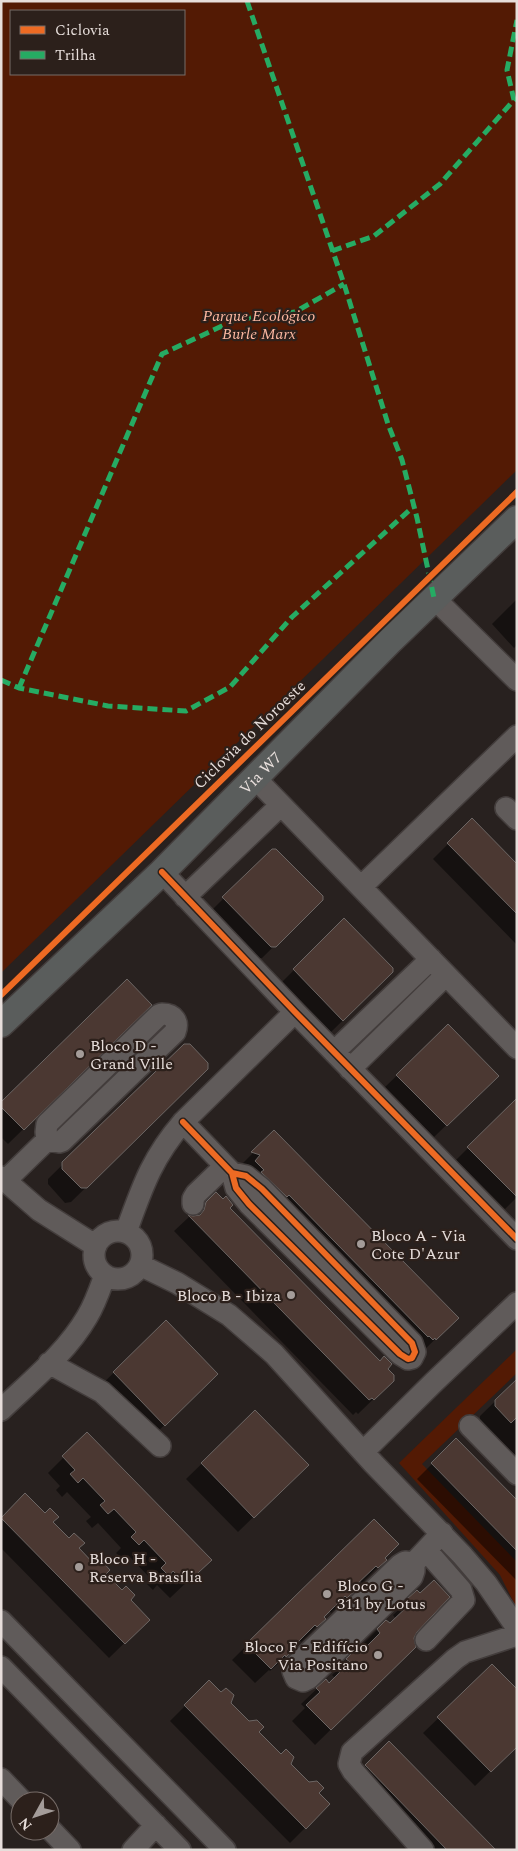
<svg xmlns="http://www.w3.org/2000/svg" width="518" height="1851" font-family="Spectral,serif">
	<rect width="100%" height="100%" fill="#28211f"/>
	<!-- green -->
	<path fill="#531a04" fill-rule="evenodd" d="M1,1h516v469l-516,503zM11,11h173v63h-173z
		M517,1349v24l-95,91 95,98v47l-17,-34 -101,-112z"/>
	<!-- shadow -->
	<path fill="#0007" d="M517,599v46l-3,3 -22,-24z
		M472,820l45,45v80l-84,-86z
		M272,850l49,50 -59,58h-3l-47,-48z
		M344,920l48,52 -61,60 -49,-50z
		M150,1005l-142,139 -7,-7v-33z
		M448,1026l49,50 -63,61 -49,-50z
		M184,1045l23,24 -136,133 -6,1 -17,-19v-5z
		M517,1099v98l-12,12 -49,-49z
		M274,1132l183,186 -37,36 -182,-186z
		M216,1194l170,175 7,11 -35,34 -2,-2 -3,3 -179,-184 15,-14h3z
		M166,1322l51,52 -68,66 -51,-52z
		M515,1382l2,2v75l-37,-37v-6z
		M255,1412l52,53 -69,67 -52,-53z
		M87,1434l123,126 -40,38 -13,-13 -4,5 -6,-6 4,-5 -23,-24 -5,4 -7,-6 5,-5 -23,-25 -6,5 -6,-7 5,-4 -24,-25 -5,5 -6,-7 4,-4 -12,-13z
		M456,1440l61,62v79l-100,-102z
		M1,1518l51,4 96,98 -39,38 -108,-110z
		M374,1520l9,38 2,2 -23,23 -2,-3 -8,8 2,2 -23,23 -2,-3 -7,7 2,2 -23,23 -2,-3 -8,8 2,2 -15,15 -8,7 -1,-1 -14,13 -23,-23z
		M417,1592l-1,39 -4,6 3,10 -100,98 -23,-24 13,-13 -4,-4 24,-23 4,3 6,-6 -3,-3 24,-24 4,4 6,-6 -4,-4 24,-24 4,4 6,-6 -3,-4z
		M492,1666l25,79 -42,41 -52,-53z
		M209,1682l120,122 -39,39 -120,-122z
		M389,1743l105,107h-77l-67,-69z"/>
	<!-- building -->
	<path fill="#4b3832" stroke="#6c6664" d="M472,818l45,46v50l-70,-71z
		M272,849h4l47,47v4l-47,47h-5l-49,-50z
		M344,918l49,50v4l-50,49 -50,-52z
		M127,979l25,26 -128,125 -23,-23v-5z
		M448,1024l51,52 -52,50 -51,-51z
		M184,1044h6l18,19v6l-121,119h-6l-19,-19v-7z
		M517,1098v99l-50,-50z
		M274,1130l185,188 -23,22 -1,-2 -2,2 -4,-4 -1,1 -139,-142 -2,2 -26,-25 3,-2 -9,-9 5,-6 -9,-3z
		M216,1192l7,7 3,-3 7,9 -3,3 150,153 4,-5 8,8 -4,5 6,6v6l-20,19 -2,-2 -3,2 -181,-185 5,1 7,-1 4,-5 2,-8z
		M166,1320l52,54 -53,52 -52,-54z
		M517,1379v38l-6,6 -16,-17v-6z
		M255,1410l54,55 -55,53 -53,-55z
		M87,1432l125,128 -26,24 -13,-13 -4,5 -8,-8 5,-5 -22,-23 -5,5 -8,-8 5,-5 -22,-23 -6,5 -8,-9 5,-4 -22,-23 -5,5 -8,-9 5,-4 -13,-14z
		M456,1438l61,62v51l-86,-88z
		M25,1493l20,20 5,-5 9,9 -6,5 16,16 5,-5 11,10 -6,5 16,17 6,-5 9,10 -4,4 16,16 4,-4 9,9 -4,5 19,20 -25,24 -124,-126z
		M374,1519l25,25 -14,14 2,2 -9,8 -2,-2 -22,21 2,3 -9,8 -2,-2 -21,21 2,2 -9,8 -2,-2 -22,22 2,2 -9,8 -1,-2 -14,14 -25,-25z
		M434,1580l16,17 -33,35 -3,6 2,9 -85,83 -25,-25 14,-13 -4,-4 10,-9 3,4 21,-21 -4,-3 10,-10 4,4 20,-20 -3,-4 9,-9 4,3 21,-20 -4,-4 10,-9 3,3z
		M492,1664l25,25v58l-26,25 -54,-55z
		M209,1680l12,12 5,-4 8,7 -3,8 18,18 8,-1 7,7 -5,5 22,22 5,-5 8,8 -3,7 18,18 8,-1 7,7 -5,5 11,11 -24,25 -122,-124z
		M389,1741l107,109h-49l-82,-85z"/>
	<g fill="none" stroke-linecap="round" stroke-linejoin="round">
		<defs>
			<path id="minor" d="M434,598l83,82
				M255,778l262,270
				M506,808l11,11
				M162,872l133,140 222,227
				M362,886l155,-150
				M185,897l96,-92
				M162,1014c12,0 17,8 13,18l-113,109 -3,1 -12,-2 -1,-8 1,-8 112,-109z
				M334,1052l97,-93
				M350,1069l96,-94
				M183,1122l49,51 4,15 13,16 151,150 8,5 4,-1 3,-6 -3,-9 -150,-154 -16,-13 -14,-3
				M1,1177l38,33 57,36
				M5,1181l42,-41
				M193,1204v-5l3,-5 29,-28
				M94 1255a24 24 0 1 1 48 0a24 24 0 1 1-48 0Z
				M126,1232c16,-44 25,-73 57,-110l112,-110
				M140,1265l37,18 52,32 45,39 99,109 89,92 24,28 31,45
				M49,1363l53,29 58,54
				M1,1410c30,-29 65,-57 86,-93 8,-13 13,-28 18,-42
				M470,1426l47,48
				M363,1452l71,-70 83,-79
				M426,1550l35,40 3,10 -38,40
				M414,1563l-9,-1 -5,3 -105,101 -2,5 3,7 7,3 6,-3 103,-101 2,-6v-8l28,-30
				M1,1621l224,229
				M1,1667l179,183
				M1,1779l21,22
				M50,1829l20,21
				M133,1850l23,-25
				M423,1850l-70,-79 -4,-7 3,-12 103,-93 10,-7 52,-17"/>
			<g id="major">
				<path id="s1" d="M1,1024l161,-152 228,-231 127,-122"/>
			</g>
		</defs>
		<!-- minor casing -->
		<use href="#minor" stroke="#433d3c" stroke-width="24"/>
		<!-- major casing -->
		<use href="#major" stroke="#433d3c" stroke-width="29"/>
		<!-- minor -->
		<use href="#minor" stroke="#605b5a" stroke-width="21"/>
		<!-- major -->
		<use href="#major" stroke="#5a5d5c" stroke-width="26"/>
		<!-- quiet -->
		<path stroke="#26ab63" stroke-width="5" stroke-dasharray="10 5" stroke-linecap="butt" d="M247,1l97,283 44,140 14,36 15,58 17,80
			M332,251l42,-15 66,-52 74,-84 -7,-30 10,-50
			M1,680l18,8 89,18 78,5 44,-24 62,-70 122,-111
			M19,688l143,-334 73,-34 60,-8 49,-28"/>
		<defs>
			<path id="cycleway" d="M162,872l133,140 222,227
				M1,995l516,-503
				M183,1122l49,51 4,15 13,16 151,150 8,5 4,-1 3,-6 -3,-9 -150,-154 -16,-13 -14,-3"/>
		</defs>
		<!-- cycleway casing -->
		<use href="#cycleway" stroke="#2c201b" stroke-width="9"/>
		<!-- cycleway -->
		<use href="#cycleway" stroke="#ed6a23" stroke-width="6"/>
	</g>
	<!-- markers -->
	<g fill="#a49c99" stroke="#2c201b" stroke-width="2">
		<circle cx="80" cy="1054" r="5"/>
		<circle cx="361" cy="1244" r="5"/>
		<circle cx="291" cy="1295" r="5"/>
		<circle cx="79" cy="1567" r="5"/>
		<circle cx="327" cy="1594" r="5"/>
		<circle cx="378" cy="1655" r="5"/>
	</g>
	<g text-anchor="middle" stroke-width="4.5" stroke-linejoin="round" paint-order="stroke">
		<!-- park labels -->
		<g font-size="16" font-style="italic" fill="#fcb7a0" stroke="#2c201b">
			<text x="259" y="321">Parque Ecológico<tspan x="259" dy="18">Burle Marx</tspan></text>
		</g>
		<!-- street labels -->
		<g font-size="16" fill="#e7dedb" stroke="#2c201b">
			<text transform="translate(249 734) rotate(-44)" y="6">Ciclovia do Noroeste</text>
			<text dy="6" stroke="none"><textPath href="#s1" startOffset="361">Via W7</textPath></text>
		</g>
		<!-- poi labels -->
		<g font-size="16" fill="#e7dedb" stroke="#2c201b" text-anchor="start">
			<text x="90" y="1051">Bloco D -<tspan x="90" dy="18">Grand Ville</tspan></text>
			<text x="371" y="1241">Bloco A - Via<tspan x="371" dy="18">Cote D'Azur</tspan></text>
			<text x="281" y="1301" text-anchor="end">Bloco B - Ibiza</text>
			<text x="89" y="1564">Bloco H -<tspan x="89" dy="18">Reserva Brasília</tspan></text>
			<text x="337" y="1591">Bloco G -<tspan x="337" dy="18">311 by Lotus</tspan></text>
			<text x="368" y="1652" text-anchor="end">Bloco F - Edifício<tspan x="368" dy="18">Via Positano</tspan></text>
		</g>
	</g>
	<!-- border -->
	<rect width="518" height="1851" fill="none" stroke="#e7dedb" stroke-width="5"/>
	<!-- legend -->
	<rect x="10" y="10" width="175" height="65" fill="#2c201b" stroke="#776c68"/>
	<rect x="20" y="26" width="25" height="8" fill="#ed6a23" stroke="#776c68"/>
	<text x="55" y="35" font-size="15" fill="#e7dedb">Ciclovia</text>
	<rect x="20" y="51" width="25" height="8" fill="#26ab63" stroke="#776c68"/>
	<text x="55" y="60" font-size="15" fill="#e7dedb">Trilha</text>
	<!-- north arrow -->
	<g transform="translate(35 1816) rotate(230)"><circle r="24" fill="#2c201b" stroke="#776c68"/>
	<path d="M0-4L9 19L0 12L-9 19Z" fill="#a49c99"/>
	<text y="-8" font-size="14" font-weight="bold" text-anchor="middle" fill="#e7dedb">N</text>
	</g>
</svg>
